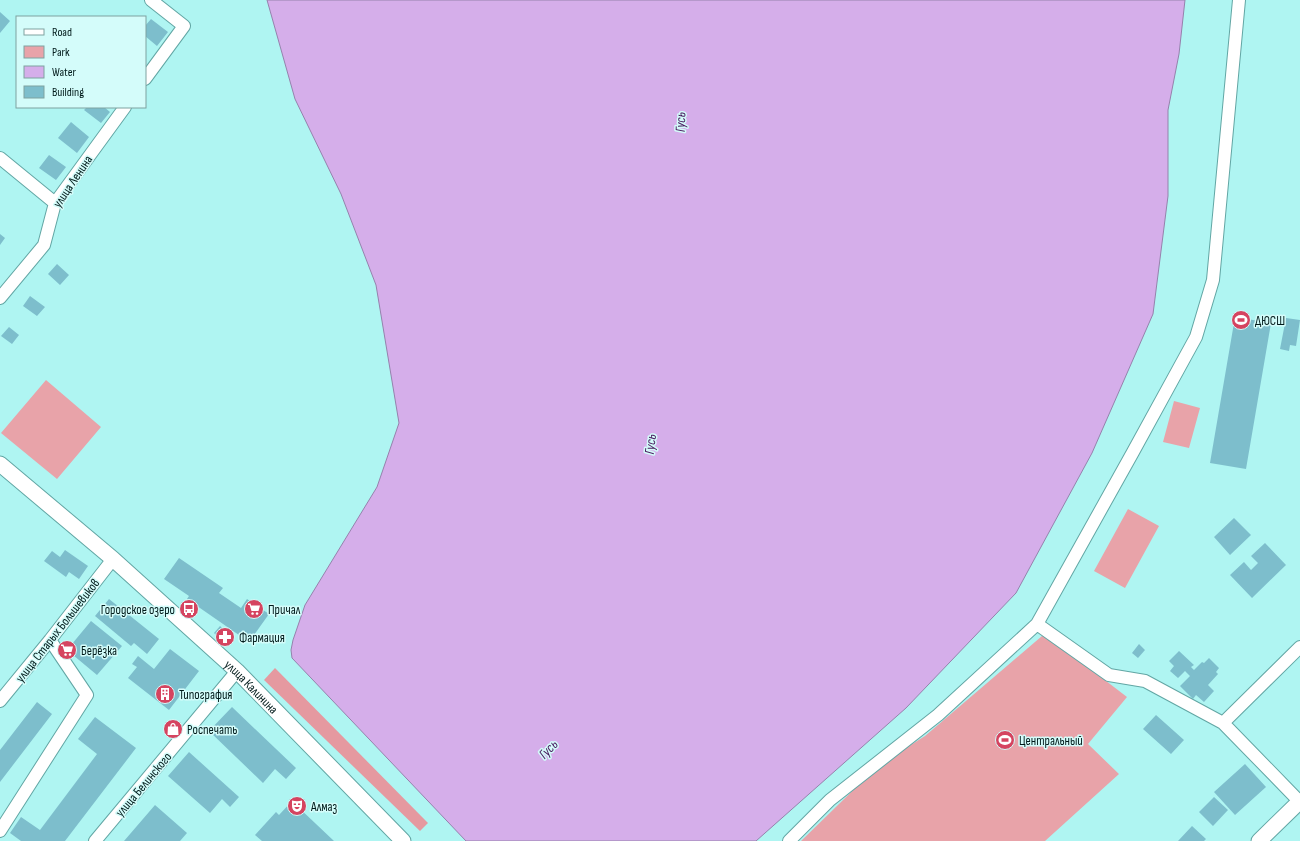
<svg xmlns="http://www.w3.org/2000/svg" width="1300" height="841" font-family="'Sofia Sans Condensed',sans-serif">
	<rect width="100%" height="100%" fill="#aff5f2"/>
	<!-- green -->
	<path fill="#e8a3a9" d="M46,380l55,47 -44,52 -56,-46z
		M1174,401l26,7 -11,40 -26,-6z
		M1128,509l31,17 -34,62 -31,-17z
		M1046,635l81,62 -39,47 31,30 -74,67h-244l78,-76 46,-29 117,-100z"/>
	<!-- forest -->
	<path fill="#e599a0" d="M275,668l153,155 -8,8 -156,-151z"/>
	<!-- water -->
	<path fill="#d5aeea" stroke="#9582ac" d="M267,0h918l-6,54 -11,56v86l-15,118 -61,139 -76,140 -110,115 -150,133h-290l-174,-183 -1,-8 2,-10 12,-35 72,-118 22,-64 -23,-138 -35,-91 -46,-95z"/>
	<!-- building -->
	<path fill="#7dbecc" d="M0,12l10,9 -10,12z
		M151,19l17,13 -11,14 -12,-10v-10z
		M87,107h17l6,5 -9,11 -17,-13z
		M71,122l18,15 -12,16 -19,-15z
		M49,155l17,12 -10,13 -17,-12z
		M0,234l5,4 -5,7z
		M57,264l12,11 -9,10 -12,-11z
		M30,296l15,11 -8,9 -14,-10z
		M1235,317l36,6 -25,146 -36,-6z
		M1286,318l14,2 -4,26 -6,-1 -1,6 -9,-2z
		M9,327l10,8 -7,9 -11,-8z
		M1234,518l17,17 -21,20 -16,-18z
		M1265,543l21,22 -34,33 -22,-23 14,-13 7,8 7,-7 -7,-7z
		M65,550l23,16 -9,13 -10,-7 -3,5 -22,-16 8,-10 8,6z
		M179,558l44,30 -4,5 22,15 6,-9 22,15 -20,28 -62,-43 2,-3 -25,-17z
		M109,599l50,40 -12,15 -13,-11 -3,3 -36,-30z
		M91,621l31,25 -25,29 -30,-25z
		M220,626l13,12 -7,7 -12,-12z
		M1139,644l6,6 -7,8 -6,-5z
		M170,649l29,22 -30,39 -41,-32 9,-11 -5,-3 6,-8 16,13z
		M1179,651l15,14 -3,2 3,3 8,-8 2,1 5,-5 10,10 -3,4 2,2 -10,11 6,6 -10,11 -8,-7 -3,4 -13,-13 10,-10 -5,-5 -7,7 -8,-7 4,-5 -5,-5z
		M37,702l15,12 -52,68v-32z
		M232,707l64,61 -10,11 -11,-10 -12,14 -54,-52z
		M1156,715l28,25 -13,14 -28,-25z
		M95,717l41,31 -71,93h-44l-11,-8 11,-16 19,13 57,-76 -19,-15z
		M189,752l50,45 -9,10 -8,-8 -12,14 -42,-37z
		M1245,764l21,23 -31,28 -21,-23z
		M1214,797l14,13 -15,16 -14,-14z
		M292,801l5,5 37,35h-72l-7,-6 21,-23 3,3z
		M155,805l32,28 -7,8h-56z
		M1192,826l14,13 -2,2h-26z"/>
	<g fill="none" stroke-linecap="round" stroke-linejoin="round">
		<defs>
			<path id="minor" d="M145,79l39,-53 -33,-26
				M0,158l55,45
				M0,298l44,-53 11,-42 70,-96
				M1037,624l72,51 36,6 78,42 77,79
				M0,701l50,-61 63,-81
				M1223,723l77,-76
				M0,831l87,-136 -37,-55
				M95,841l142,-170
				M789,841l41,-41 108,-85 99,-91 96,-172 63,-115 17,-57 26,-280"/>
			<g id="major">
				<path id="s1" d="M0,464l113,95 124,112 166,170"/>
				<path d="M1259,841l41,-40"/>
			</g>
		</defs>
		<!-- minor casing -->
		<use href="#minor" stroke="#62a6a4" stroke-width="14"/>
		<!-- major casing -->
		<use href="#major" stroke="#62a6a4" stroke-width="17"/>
		<!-- minor -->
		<use href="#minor" stroke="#fff" stroke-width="12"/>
		<!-- major -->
		<use href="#major" stroke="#fff" stroke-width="15"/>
	</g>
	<!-- icons -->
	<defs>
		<symbol id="stadium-disc" viewBox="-11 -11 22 22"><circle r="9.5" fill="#d54460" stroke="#d4fcfa"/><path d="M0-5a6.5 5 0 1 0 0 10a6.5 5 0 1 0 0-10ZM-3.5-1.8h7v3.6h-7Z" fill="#fff"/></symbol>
		<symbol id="bus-disc" viewBox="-11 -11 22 22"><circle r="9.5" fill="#d54460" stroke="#d4fcfa"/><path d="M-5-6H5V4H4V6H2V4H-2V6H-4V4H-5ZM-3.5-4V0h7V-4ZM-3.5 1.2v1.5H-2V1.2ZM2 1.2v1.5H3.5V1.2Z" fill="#fff"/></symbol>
		<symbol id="supermarket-disc" viewBox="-11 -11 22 22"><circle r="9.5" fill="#d54460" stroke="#d4fcfa"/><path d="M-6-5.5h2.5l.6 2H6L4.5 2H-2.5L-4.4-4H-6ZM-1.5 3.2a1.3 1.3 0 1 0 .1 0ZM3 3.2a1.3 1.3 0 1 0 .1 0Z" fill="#fff"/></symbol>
		<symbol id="pharmacy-disc" viewBox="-11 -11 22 22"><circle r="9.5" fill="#d54460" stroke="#d4fcfa"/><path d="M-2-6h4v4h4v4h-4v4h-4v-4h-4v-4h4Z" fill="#fff"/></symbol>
		<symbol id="building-disc" viewBox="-11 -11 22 22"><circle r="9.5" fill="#d54460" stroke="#d4fcfa"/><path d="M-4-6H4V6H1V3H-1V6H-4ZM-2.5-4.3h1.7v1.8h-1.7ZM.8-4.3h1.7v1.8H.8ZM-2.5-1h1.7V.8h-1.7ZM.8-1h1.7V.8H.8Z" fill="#fff"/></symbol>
		<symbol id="shop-disc" viewBox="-11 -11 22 22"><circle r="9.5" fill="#d54460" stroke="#d4fcfa"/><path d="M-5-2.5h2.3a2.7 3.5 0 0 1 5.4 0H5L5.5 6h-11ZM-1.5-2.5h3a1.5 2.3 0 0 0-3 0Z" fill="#fff"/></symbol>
		<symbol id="theatre-disc" viewBox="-11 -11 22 22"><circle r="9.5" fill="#d54460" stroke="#d4fcfa"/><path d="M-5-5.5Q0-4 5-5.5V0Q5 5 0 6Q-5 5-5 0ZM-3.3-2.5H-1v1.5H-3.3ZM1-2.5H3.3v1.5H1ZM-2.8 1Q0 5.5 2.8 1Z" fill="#fff"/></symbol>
	</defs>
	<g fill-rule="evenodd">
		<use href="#stadium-disc" x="1230" y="309" width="22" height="22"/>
		<use href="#bus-disc" x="178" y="598" width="22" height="22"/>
		<use href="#supermarket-disc" x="243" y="598" width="22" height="22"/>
		<use href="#pharmacy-disc" x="214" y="626" width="22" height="22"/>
		<use href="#supermarket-disc" x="56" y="639" width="22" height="22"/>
		<use href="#building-disc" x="154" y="683" width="22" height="22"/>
		<use href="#shop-disc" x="162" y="718" width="22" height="22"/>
		<use href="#stadium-disc" x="994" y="729" width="22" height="22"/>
		<use href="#theatre-disc" x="286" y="795" width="22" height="22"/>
	</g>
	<g text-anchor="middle" stroke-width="3" stroke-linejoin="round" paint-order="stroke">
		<!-- street labels -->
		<g font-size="13" fill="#001a1a" stroke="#d4fcfa">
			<text transform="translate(72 181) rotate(-56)" y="5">улица Ленина</text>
			<text transform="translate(57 630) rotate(-52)" y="5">улица Старых Большевиков</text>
			<text dy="5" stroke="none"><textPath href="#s1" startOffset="336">улица Калинина</textPath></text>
			<text transform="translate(143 784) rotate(-50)" y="5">улица Белинского</text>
		</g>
		<!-- poi labels -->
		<g font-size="13" fill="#001a1a" stroke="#d4fcfa" text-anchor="start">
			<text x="1255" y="325">ДЮСШ</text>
			<text x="175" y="614" text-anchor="end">Городское озеро</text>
			<text x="268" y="614">Причал</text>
			<text x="239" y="642">Фармация</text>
			<text x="81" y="655">Берёзка</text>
			<text x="179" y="699">Типография</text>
			<text x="187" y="734">Роспечать</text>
			<text x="1019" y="745">Центральный</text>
			<text x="311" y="811">Алмаз</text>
		</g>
		<!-- water labels -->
		<g font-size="14" font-style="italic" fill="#46165b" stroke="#d4fcfa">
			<text transform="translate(680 122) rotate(-88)" y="5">Гусь</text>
			<text transform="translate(650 444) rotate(-83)" y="5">Гусь</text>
			<text transform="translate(548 749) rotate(-46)" y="5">Гусь</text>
		</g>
	</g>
	<!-- legend -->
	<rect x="16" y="16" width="130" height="92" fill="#d4fcfa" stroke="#7fa2a0"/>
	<rect x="24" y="29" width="20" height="6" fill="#ffffff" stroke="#7fa2a0"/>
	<text x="52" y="36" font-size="12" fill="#001a1a">Road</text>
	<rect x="24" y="46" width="20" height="12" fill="#e8a3a9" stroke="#7fa2a0"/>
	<text x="52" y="56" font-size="12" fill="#001a1a">Park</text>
	<rect x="24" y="66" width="20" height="12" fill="#d5aeea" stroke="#7fa2a0"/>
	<text x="52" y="76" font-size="12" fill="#001a1a">Water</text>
	<rect x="24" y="86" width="20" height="12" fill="#7dbecc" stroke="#7fa2a0"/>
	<text x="52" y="96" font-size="12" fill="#001a1a">Building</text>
</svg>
